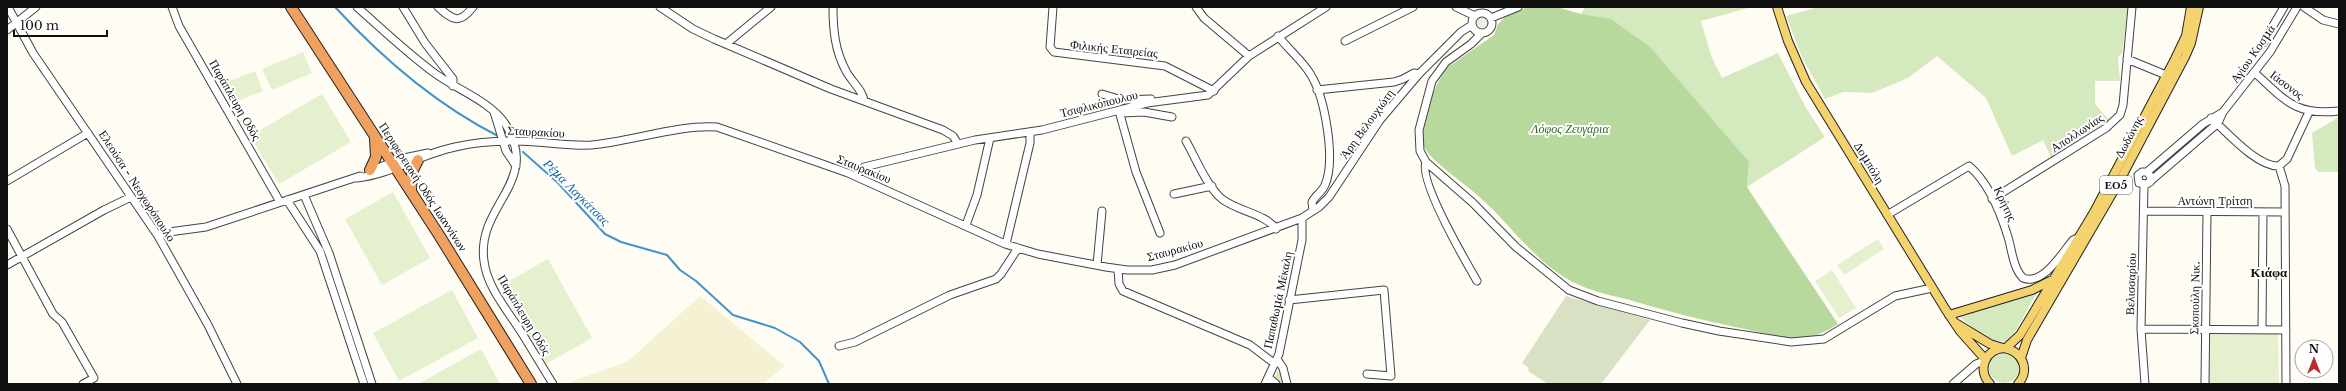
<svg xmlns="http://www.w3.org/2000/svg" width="2346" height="391" font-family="'Libre Baskerville',serif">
	<rect width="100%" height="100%" fill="#fffcf3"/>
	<!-- farmland -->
	<path fill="#f5f1d3" d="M700,296l85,70 -22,18h-189l-2,-3 55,-19z"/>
	<!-- green -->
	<path fill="#d4e9bd" d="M1585,7h167l-51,14 10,35 11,22 56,-25 28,55 19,29 -78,50 2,-25 -168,-148z
		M1819,7h309l-6,47 -4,3 2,24h-25v23l14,16 -58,37 -8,-17 -31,16 -26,-58 -49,-42 -29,22 -36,15 -29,-1 -18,7 -23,-42 -16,-41z
		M2339,117v55h-21l-3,-5 -3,-34z
		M2205,127l3,3 -53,45 -3,-3z
		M2038,291l-22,39 -10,11c-16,3 -38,-16 -49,-27z
		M1989 368a15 15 0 1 1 30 0a15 15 0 1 1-30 0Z
		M1277,371l4,1 4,12h-5l-5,-6z"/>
	<!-- forest -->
	<path fill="#b8d99d" d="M1527,7h30l24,7 30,5 39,28 99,115 -2,25 91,137c-11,7 -22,13 -36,14 -21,1 -42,-6 -62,-10 -39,-8 -77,-18 -114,-29 -22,-5 -43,-10 -62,-22 -35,-22 -57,-57 -88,-83 -11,-10 -49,-36 -52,-48 -6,-20 11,-64 24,-79l46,-32 4,-11 8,-8z"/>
	<!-- cemetery -->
	<path fill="#d8e1c4" d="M1566,296l84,24 -49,64h-53l-20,-13 1,-3 -7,-5z"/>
	<!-- pitch -->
	<path fill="#e5f0cf" d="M303,52l9,21 -40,17 -10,-21z
		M255,71l8,20 -33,13 -8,-20z
		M322,94l29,48 -72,42 -29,-48z
		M393,192l37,66 -48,27 -37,-66z
		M1878,239l6,10 -40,26 -7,-10z
		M548,259l44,79 -48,27 -44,-79z
		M1832,270l24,38 -17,10 -24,-37z
		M452,290l26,48 -79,43 -26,-48z
		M2208,331l70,1 1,52h-72z
		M481,349l19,35h-82z"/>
	<!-- plaza -->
	<path fill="#f0ece1" d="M1476 23a7 7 0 1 1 14 0a7 7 0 1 1-14 0Z"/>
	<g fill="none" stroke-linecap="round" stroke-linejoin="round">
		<!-- stream -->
		<path stroke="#4295ca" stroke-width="2" d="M335,7c47,51 100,97 163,129
			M523,152l35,31 47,51 16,8 46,13 13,15 16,11 37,34 42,13 25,14 19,19 10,23"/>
		<defs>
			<path id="minor" d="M8,7l25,46 125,183 50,89 29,59
				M172,7l7,19 101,176
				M357,7c25,22 49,45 76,65 22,17 58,29 73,53 35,58 -30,80 -22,136 3,27 25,51 39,74 10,16 20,33 30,49
				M403,7l22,36 28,36v7
				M438,7c15,13 21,18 35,0
				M660,7l33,22 21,10 117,50 112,41 10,6 5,8
				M833,7c0,23 2,44 13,64 5,10 17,19 18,30
				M1053,7l-3,40 4,5 111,14 49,25
				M1196,7l8,11 45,38
				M1456,7l19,9
				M2304,7l19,13 16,4
				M1472 23a10 10 0 1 1 20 0a10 10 0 1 1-20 0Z
				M1491,18l27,-11
				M7,30l29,-23
				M1482,33l-11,11 -25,18 -14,19 -13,49 1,21 6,11 47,41 43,44 53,43 29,11 84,22 37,8 72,11 33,-3 71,-43 37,-8
				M1278,36c10,13 25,25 33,39 14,23 25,85 14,110 -3,7 -10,11 -13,17l1,9
				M1345,41l68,-34
				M2263,43l21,-36
				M726,44l45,-37
				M2127,59l39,16
				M2255,73c30,27 40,43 84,38
				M1317,90l77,-8 9,-3 11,-6 5,1
				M1102,94l20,6 29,-1
				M1119,111l17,61 24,61
				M494,112l12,39 10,15
				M1122,113l22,-1 28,5
				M2211,118c16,14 46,49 68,48l8,-7 22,-47
				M1186,141c9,16 22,47 36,58 15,12 44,15 54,30
				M1426,162c-8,18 40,100 51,119
				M2279,166l6,20 1,198
				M369,171l35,-13 24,-5
				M2147,172l56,-48 20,-12
				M856,176l8,-9 111,-27 67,-10 105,-27 61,-8 41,-39 77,-49
				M357,178c35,-4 64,-24 98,-31 27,-6 54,-7 81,-5 18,1 36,4 55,3 38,-3 89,-21 126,-18l131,46 157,71 33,10 68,13 21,3h25l23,-5 127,-47 17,-11 10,-10 51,-77 39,-46 42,-42 11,-7
				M7,181l81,-48
				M2150,182l1,-5 -4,-5h-5l-4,3 1,8 8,1 71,-61 5,-11 47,-60 27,-45
				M2144,185l-3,144 4,55
				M1174,194l38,-8
				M304,195l25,58 43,131
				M1992,199l114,-71 14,-13 3,-10 9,-98
				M287,200l33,51 44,133
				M2144,211l141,1
				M1887,215l82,-49c19,16 32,48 39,71 4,13 5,31 15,41 20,8 39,-25 50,-38l5,-2
				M966,225l11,-30 13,-57
				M7,229l46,85 9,8 32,56 -11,6
				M158,236l11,-4 37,-5 154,-51
				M1006,244l24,-101v-11
				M7,265l97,-55 27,-13
				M1097,265l5,-54
				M1118,269l1,15 4,7 127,54 25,19
				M1289,300l95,-10 7,86 -24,-2
				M2141,329l145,1
				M2262,330l1,-118
				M839,346l16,-4 95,-47 46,-16 5,-5 17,-26
				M1277,359l6,9 4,16
				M1269,378l7,6
				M1265,384l14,-30 23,-114v-22
				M1953,384l23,-20 8,-3
				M2205,384l2,-172"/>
			<path id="major" d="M1777,7l11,34 18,41 140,228 14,21 25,28
				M1949,315l83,-25 18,-9
				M1957,324l33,20 13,4
				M2006,348l14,-13 74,-123 81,-153 11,-23 5,-29
				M2021,358l6,-18 93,-160 65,-123 6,-14 8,-36
				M1990,384c-13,-14 -5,-34 13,-36 19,2 28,22 15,36"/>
			<path id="highway" d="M291,7l148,228 92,149
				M370,170l6,-13 -1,-19
				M411,191l1,-19 6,-12"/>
		</defs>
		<!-- minor casing -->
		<use href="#minor" stroke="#434343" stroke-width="9"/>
		<!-- major casing -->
		<use href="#major" stroke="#212121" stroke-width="10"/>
		<!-- highway casing -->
		<use href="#highway" stroke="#212121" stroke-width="12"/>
		<!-- minor -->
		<use href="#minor" stroke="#fff" stroke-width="7"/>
		<!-- major -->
		<use href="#major" stroke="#f4d26e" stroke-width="8"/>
		<!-- highway -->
		<use href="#highway" stroke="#f0a160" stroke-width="10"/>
	</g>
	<g text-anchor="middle" stroke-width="4" stroke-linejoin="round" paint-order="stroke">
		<!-- shield labels -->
		<rect fill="#fff" stroke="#585858" stroke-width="1" x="2100" y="176" width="32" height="18" rx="3"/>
		<g font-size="11" font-weight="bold" fill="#101010">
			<text x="2116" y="189">ΕΟ5</text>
		</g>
		<!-- street labels -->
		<g font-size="12" fill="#101010" stroke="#fff">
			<text transform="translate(1114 49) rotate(6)" y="4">Φιλικής Εταιρείας</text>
			<text transform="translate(2253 54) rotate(-55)" y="4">Αγίου Κοσμά</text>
			<text transform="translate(2287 85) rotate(37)" y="4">Ιάσονος</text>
			<text transform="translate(235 100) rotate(60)" y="4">Παράπλευρη Οδός</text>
			<text transform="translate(1099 104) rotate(-14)" y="4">Τσιφλικόπουλου</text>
			<text transform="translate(1367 124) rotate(-54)" y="4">Άρη Βελουχιώτη</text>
			<text transform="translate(536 132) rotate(3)" y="4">Σταυρακίου</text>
			<text transform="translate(2077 133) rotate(-33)" y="4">Απολλωνίας</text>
			<text transform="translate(2129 137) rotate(-62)" y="4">Δωδώνης</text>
			<text transform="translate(1869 163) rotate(59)" y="4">Δομπόλη</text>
			<text transform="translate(864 169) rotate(22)" y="4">Σταυρακίου</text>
			<text transform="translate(137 186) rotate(57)" y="4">Ελεούσα - Νεοχωρόπουλο</text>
			<text transform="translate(423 187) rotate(57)" y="4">Περιφερειακή Οδός Ιωαννίνων</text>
			<text x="2215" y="205">Αντώνη Τρίτση</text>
			<text transform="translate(2005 204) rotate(65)" y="4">Κρήτης</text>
			<text transform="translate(1175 250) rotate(-15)" y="4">Σταυρακίου</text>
			<text transform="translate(2131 284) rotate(-88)" y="4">Βελισσαρίου</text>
			<text transform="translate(2195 298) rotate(-89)" y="4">Σκοπούλη Νικ.</text>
			<text transform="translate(1278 300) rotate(-78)" y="4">Παπαθωμά Μέκαλη</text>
			<text transform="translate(524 315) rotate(59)" y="4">Παράπλευρη Οδός</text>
		</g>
		<!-- park labels -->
		<g font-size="12" font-style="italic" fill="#306721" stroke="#fff">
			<text x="1570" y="133">Λόφος Ζευγάρια</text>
		</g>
		<!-- water labels -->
		<g font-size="13" font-style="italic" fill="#1b67a0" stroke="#fff">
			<text transform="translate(577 192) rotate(45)" y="5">Ρέμα Λαγκάτσας</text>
		</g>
		<!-- neighbourhood labels -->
		<g font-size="13" font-weight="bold" fill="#101010" stroke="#fff">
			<text x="2269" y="277">Κιάφα</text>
		</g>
	</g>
	<!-- border -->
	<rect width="2346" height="391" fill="none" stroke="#101010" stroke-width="16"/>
	<!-- north arrow -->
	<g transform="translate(2314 359)"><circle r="19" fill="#ffffff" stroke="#9f9f9f"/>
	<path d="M0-3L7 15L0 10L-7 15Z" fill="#bd2b33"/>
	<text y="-6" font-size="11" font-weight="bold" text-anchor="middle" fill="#101010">N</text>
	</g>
	<!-- scale -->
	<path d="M14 30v6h93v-6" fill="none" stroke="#101010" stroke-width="2"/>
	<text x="20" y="30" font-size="12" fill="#101010" stroke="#ffffff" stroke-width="3" paint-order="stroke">100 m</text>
</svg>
